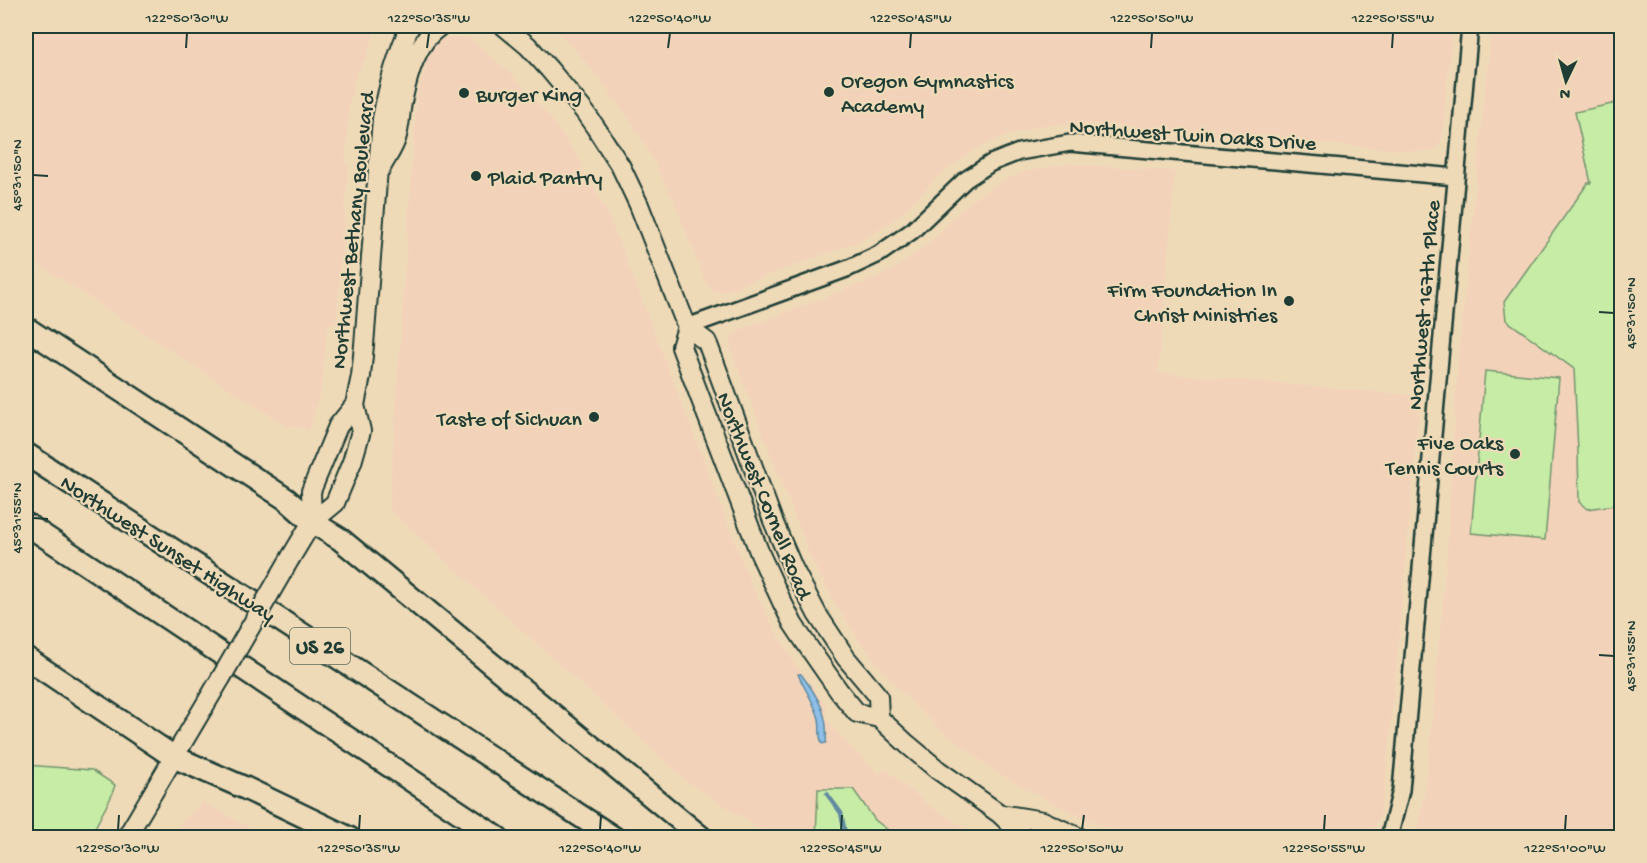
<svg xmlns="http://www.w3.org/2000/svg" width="1647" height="863" font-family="'Gochi Hand',sans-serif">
	<rect width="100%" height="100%" fill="#efdab8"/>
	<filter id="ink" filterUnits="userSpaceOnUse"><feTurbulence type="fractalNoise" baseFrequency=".0167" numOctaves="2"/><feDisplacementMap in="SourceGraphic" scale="12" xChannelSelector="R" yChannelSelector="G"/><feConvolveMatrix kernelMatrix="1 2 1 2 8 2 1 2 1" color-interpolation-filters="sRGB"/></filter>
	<g filter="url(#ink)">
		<!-- built -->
		<path fill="#f3d2ba" d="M26,26h343l5,9 -8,23 -11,19 -6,27 -4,60h3l-12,159h-8l-7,66 -12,41 -19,-5 -2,2 -262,-171z
			M552,26h900l-10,111 -3,8 -8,6 -7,1 -330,-28h-34l-21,2 -37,11 -21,9 -20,13 -22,17 -38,38 -25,18 -24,12 -130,48h-6l-6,-3 -4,-6 -32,-82 -27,-53 -15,-25 -32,-44 -20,-24z
			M1492,26h129v811l-207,1 6,-19 7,-38 20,-229 11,-190z
			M451,37h13l7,2 39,34 39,43 34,49 -2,2 23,40 19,44 128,334 28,53 15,25 32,43 -1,12 26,29 28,27 6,-5 42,35 51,33h-81l-22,-17 -22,-31h-35l-2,48h-43l-85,-55 -299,-273 28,-414 11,-37 4,-9 11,-10z
			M1069,164l106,7 -17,202 262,23 -34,384 -6,35 -9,22 -248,1 -6,-3v-3l-58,-26 -49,-26 -25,-16 -41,-32 -26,-23 -23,-24 -36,-45 -22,-33 -26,-49 -80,-208 -1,-6 3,-9 7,-5 136,-52 20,-10 30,-22 32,-33 20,-17 29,-17 21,-8z
			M203,802l62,35h-92l8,-14z"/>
		<!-- green -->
		<path fill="#c7eca6" stroke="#73946d" stroke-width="1.5" d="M1621,102v402l-34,5 -8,-7 -1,-51 -4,-82 -68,-49 -2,-18 84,-119h3l-16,-71z
			M1485,371l74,7 -14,162 -74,-7z
			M26,765l66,5 23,15 -4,12 -21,40h-64z
			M818,789h35l22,31 22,17h-81z"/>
		<!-- water -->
		<path fill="#8dbfe9" stroke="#618ba1" stroke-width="1.5" d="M798,674h3c17,23 28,40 25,69l-4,1c-4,-8 -1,-16 -3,-25 -4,-16 -15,-30 -21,-45z"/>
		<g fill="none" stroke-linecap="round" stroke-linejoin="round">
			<!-- stream -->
			<path stroke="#618ba1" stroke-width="4.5" d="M827,794l14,19 5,25"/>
			<defs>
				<path id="minor" d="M687,327l162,-59 30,-14 33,-23 53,-51 26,-17 28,-11 51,-9 386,34
					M1389,838l12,-48 69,-764"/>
				<path id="major" d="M504,26l24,20 21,23 35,42 12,17 25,39 18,38 48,122 20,15 66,179 20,47 24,46 29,44 32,38 1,22
					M381,168c5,-10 12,-19 15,-29 4,-12 4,-25 6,-37 6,-27 14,-60 38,-76
					M687,327l-6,20 14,37 65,170 22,48 11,22 14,21 32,46 18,22 22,5 28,26 31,26 62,44 25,24
					M312,522l-1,-31 27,-65 17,-21
					M291,557l21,-35 23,-19 17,-41 9,-31 -6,-26 6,-29 3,-31 18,-226c6,-32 15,-64 28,-93
					M1000,814l43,7 37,17
					M126,838l95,-160"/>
				<path id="highway" d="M26,328l260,171 26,23 28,17 362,299
					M26,454l588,384
					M26,524l472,314
					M26,658l148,99 71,31 104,50"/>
			</defs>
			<!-- minor casing -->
			<use href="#minor" stroke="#1f3d34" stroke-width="20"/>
			<!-- major casing -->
			<use href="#major" stroke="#1f3d34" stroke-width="22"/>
			<!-- highway casing -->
			<use href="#highway" stroke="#1f3d34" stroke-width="26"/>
			<!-- minor -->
			<use href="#minor" stroke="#efdab8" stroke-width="15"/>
			<!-- major -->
			<use href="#major" stroke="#efdab8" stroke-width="18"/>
			<!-- highway -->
			<use href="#highway" stroke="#efdab8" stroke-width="21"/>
			<defs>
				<path id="major-bridge" d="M221,678l70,-121"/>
			</defs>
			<!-- major-bridge casing -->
			<use href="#major-bridge" stroke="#1f3d34" stroke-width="22" stroke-linecap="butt"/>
			<!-- major-bridge -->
			<use href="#major-bridge" stroke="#efdab8" stroke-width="18"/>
		</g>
	</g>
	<!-- ticks -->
	<path fill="none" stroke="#1f3d34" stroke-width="2" d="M186,48l1,-15M427,48l2,-15M668,48l2,-15M910,48l1,-15M1151,48l1,-15M1392,48l1,-15M33,175l15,1M1599,312l15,1M33,518l15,1M1599,655l15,1M118,830l1,-15M359,830l1,-15M600,830l1,-15M841,830l1,-15M1082,830l2,-15M1324,830l1,-15M1565,830l1,-15"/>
	<!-- markers -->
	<g fill="#1f3d34" stroke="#efdab8" stroke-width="2">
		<circle cx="829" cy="92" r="6"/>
		<circle cx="464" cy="93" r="6"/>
		<circle cx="476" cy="176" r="6"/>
		<circle cx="1289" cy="301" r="6"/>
		<circle cx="594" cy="417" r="6"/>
		<circle cx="1515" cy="454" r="6"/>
	</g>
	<g text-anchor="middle" stroke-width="4.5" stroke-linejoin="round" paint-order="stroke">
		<!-- shield labels -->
		<rect fill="#efdab8" stroke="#5d6c5c" stroke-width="1.5" x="290" y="628" width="60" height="36" rx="4.5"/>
		<g font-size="21" font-weight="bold" fill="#1f3d34">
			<text x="320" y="653">US 26</text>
		</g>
		<!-- poi labels -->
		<g font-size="22" fill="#1f3d34" stroke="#efdab8" text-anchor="start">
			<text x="841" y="87">Oregon Gymnastics<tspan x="841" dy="25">Academy</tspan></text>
			<text x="476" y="101">Burger King</text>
			<text x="488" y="184">Plaid Pantry</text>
			<text x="1277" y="296" text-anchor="end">Firm Foundation In<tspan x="1277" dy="25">Christ Ministries</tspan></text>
			<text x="582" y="425" text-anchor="end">Taste of Sichuan</text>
			<text x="1503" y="449" text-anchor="end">Five Oaks<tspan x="1503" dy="25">Tennis Courts</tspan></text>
		</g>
		<!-- street labels -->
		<g font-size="22" fill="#1f3d34" stroke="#efdab8">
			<text transform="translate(1193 133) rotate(4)" y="8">Northwest Twin Oaks Drive</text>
			<text transform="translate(351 230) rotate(-84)" y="8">Northwest Bethany Boulevard</text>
			<text transform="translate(1422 305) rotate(-85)" y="8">Northwest 167th Place</text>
			<text transform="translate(766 495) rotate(68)" y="8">Northwest Cornell Road</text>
			<text transform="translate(169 547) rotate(33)" y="8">Northwest Sunset Highway</text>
		</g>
	</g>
	<!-- margin -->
	<rect width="1647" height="863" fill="none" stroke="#efdab8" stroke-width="66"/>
	<!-- north arrow -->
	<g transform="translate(1566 81) rotate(185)" stroke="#efdab8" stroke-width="4.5" paint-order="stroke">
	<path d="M0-4.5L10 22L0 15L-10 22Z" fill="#1f3d34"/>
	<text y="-9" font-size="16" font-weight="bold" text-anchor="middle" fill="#1f3d34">N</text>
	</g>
	<rect x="33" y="33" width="1581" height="797" fill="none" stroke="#1f3d34" stroke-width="2"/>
	<g font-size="15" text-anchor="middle" fill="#1f3d34">
		<text x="187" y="22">122°50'30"W</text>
		<text x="429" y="22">122°50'35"W</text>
		<text x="670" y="22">122°50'40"W</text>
		<text x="911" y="22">122°50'45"W</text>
		<text x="1152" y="22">122°50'50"W</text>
		<text x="1393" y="22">122°50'55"W</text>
		<text transform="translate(16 175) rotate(-90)" y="5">45°31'50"N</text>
		<text transform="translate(1630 313) rotate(-90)" y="5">45°31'50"N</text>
		<text transform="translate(16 518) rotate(-90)" y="5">45°31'55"N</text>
		<text transform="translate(1630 656) rotate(-90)" y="5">45°31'55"N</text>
		<text x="118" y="852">122°50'30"W</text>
		<text x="359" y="852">122°50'35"W</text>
		<text x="600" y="852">122°50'40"W</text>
		<text x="841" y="852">122°50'45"W</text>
		<text x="1082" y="852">122°50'50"W</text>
		<text x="1324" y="852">122°50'55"W</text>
		<text x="1565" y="852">122°51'00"W</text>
	</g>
</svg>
